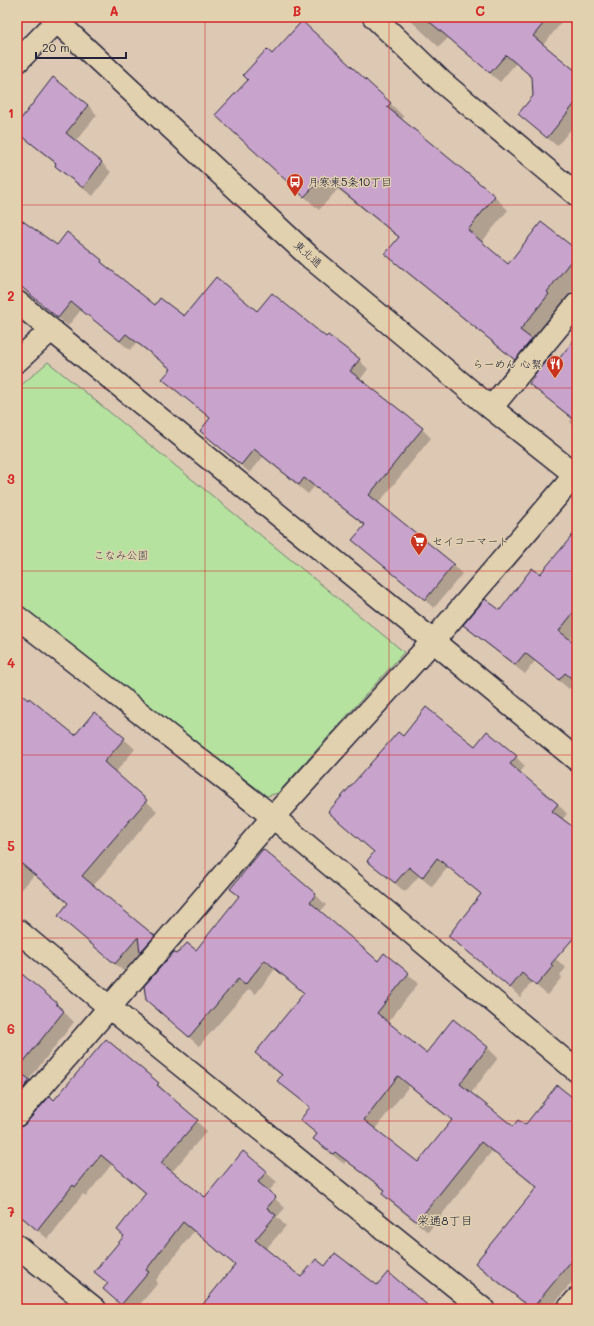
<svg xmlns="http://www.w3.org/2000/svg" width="594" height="1326" font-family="Mali,'Klee One',sans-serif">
	<rect width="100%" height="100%" fill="#ddc8b4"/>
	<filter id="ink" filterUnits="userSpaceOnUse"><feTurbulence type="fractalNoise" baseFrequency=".025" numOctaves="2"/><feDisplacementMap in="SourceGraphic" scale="8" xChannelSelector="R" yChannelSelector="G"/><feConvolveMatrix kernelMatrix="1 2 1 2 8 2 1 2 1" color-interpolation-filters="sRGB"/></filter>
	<g filter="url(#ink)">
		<!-- green -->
		<path fill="#b6e29f" stroke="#6c826d" d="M48,362l356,290 -126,141 -11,3 -250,-189v-218z"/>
		<!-- shadow -->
		<path fill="#0003" fill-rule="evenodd" d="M407,17h159l-23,28 34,29v48l-20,24 -28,-23 5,-27 -1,-18 -17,-15 -16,19 -52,-44 -9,9z
			M302,22l89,82 13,13 -3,3 94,77 13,13 -27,33 28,23 68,-15v33l-17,22 2,2 -33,64 -129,-105 -13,-13 12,-16 -61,-49 -19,21 -89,-82 42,-73z
			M88,105l9,10 -22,27 27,21 9,9 -18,24 -28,-21 -9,-9 1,-1 -40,-33v-7z
			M17,220l40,27 10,-13 88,72 29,12 73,-5 69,26 33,21 9,9 -8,11 62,49 9,9 -53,66 75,61 9,9 -28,34 -71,-59 -9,-9 11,-14 -51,-39 -6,7 -45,-37 -13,16 -39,-33 -9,-9 9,-12 -38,-31 -9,-9 7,-9 -35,-27 -6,7 -49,-40 -13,16 -37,-30 -9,-9 -5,-11z
			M577,337v91l-7,-6 2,-3 -32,-26 18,-32z
			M577,547v82l-8,11 8,7v44l-6,-4 -2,2 -34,-28 -10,13 -51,-40 -10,-9 36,-13 41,-37z
			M17,692l59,44 48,3 11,10 -20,24 42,38 -64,75 61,50 11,11 -38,27 -57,-48 -11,-10 10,-12 -35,-29 -17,20z
			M403,738l72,9 41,10 9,9 -5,7 38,31 9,10 -5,6 15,12v86l-38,26 27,24 -6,7 2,2 -15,18 -15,-13 -12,15 -27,-25 -34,-27 -10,-9 33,-41 -34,-28 -16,20 -13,-11 -14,16 -37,-32 7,-7 -46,-41z
			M263,851l53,44 10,10 -6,7 59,50 29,12 10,10 -31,39 39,31 27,-33 35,27 10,10 -27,35 42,35 12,-1 52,-25v174l-27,33h-19l-45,-36 -10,-10 61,-75 -45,-37 -64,81 -35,-28 -10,-10 2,-3 -39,-30 -2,3 -19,-15 -10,-10 3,-4 -17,-15 10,-12 -22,-17 -10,-10 3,-5 -26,-23 49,-59 -30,-25 -19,25 -7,-5 -50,57 -52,-46 30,-44 19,-4 43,-55 -8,-8zM409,1086l43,35 -33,42 -44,-34z
			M17,971l39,33 18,18 -57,73z
			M158,1084l10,10 -1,1 40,36 -36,42 34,25 38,-45 34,29 -9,10 17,16 -8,9 9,9 -21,24 36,29 24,-11 52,19 53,22h-230l36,-43 -42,-35 -38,49 2,3 -22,26h-10l-22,-20 4,-5 -13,-12 30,-36 21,-42 -34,-30 -26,32 -3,-2 -35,45 -31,-25v-67l37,-46z"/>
		<!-- building -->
		<path fill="#c8a3cb" stroke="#22223b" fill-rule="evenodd" d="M424,17h125l-16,19 44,36v29l-30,37 -29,-24 15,-18 -1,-19 -26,-22 -16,18z
			M302,21l89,82 -4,4 108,89 -27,34 40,34 33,-42 36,28v3l-30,39 2,2 -29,36 12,9 -17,21 -130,-106 14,-17 -75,-61 -20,21 -89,-82 33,-35 -5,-5 24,-26 5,5z
			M53,77l35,28 -22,28 36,29 -19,26 -28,-22 1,-3 -39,-31v-8z
			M17,217l40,28 10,-13 35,28 -1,2 54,43 5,-7 24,18 32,-39 41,34 15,-18 54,44 2,-2 32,24 -10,12 73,57 -54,67 85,69 -29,36 -73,-60 13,-15 -61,-47 -5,7 -45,-36 -13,16 -41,-34 10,-13 -48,-39 9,-10 -45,-35 -6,7 -49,-39 -13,16 -41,-35z
			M577,336v86l-48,-38 6,-8 -1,-1 17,-20 7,5z
			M577,530v78l-18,23 18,14v38l-12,-10 -6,7 -34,-27 -10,12 -52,-40 22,-26 15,11 32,-42 8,6z
			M17,691l11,9 1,-2 46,37 19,-23 31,26 -21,24 43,38 -65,76 73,60 -15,16 -2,-15 -23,27 -57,-48 10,-13 -51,-43z
			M426,707l49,39 12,-15 30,25 -7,8 48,40 -6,7 25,19v104l-26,30 2,2 -17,20 -14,-13 -12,15 -19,-16 1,-1 -44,-35 33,-42 -44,-36 -15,20 -13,-11 -14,16 -28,-22 7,-9 -46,-40 70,-80 5,4z
			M263,849l53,45 -6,8 68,59 6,-8 25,20 -32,40 49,40 27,-34 35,28 -28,37 53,42 5,-6 7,5 32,-40 20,16v153l-45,55 -57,-46 62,-76 -56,-45 -64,80 -35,-28 3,-4 -50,-38 -2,2 -20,-15 4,-5 -17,-14 10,-13 -33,-26 5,-6 -27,-22 49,-60 -39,-33 -20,25 -7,-6 -49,58 -43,-37 -2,-14 30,-34 3,2 10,-11 9,7 43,-54 -9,-7zM398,1076l54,44 -34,42 -54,-42z
			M17,970l40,33 -1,1 8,7 -47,59 13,10 -13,16z
			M106,1039l53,44 -2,2 41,35 -37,43 44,34 38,-46 24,20 -9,11 18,15 -9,11 9,7 -21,25 46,37 15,-18 9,7 10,-13 42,32 11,-13 44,37h-233l36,-44 -52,-43 -37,48 3,2 -28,33 -18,-16 5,-6 -14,-11 30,-36 -7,-6 29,-37 -45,-38 -26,32 -2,-2 -36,45 -20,-17v-86h4l5,-4 24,-27 4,4z"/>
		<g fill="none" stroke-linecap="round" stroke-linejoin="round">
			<defs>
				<path id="minor" d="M374,17l68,65 135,113
					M17,302l416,339 144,119
					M17,361l34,-31
					M491,408l86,-104
					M17,617l256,200 304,254
					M17,930l92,77 374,302
					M17,1115l256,-298 160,-176 142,-166
					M17,1246l78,63
					M568,1309l9,-10"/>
				<path id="tertiary" d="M52,17l259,241 180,150 86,68
					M17,62l44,-45"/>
			</defs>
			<!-- minor casing -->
			<use href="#minor" stroke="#22223b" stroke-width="25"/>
			<!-- tertiary casing -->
			<use href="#tertiary" stroke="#22223b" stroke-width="25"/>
			<!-- minor -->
			<use href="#minor" stroke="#e2d1ae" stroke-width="22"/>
			<!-- tertiary -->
			<use href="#tertiary" stroke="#e2d1ae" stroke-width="22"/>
		</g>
	</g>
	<!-- grid -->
	<path fill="none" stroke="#d62828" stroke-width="1" stroke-opacity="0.55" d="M205,17v1292M389,17v1292M17,205h560M17,388h560M17,571h560M17,755h560M17,938h560M17,1121h560"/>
	<!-- icons -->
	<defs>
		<symbol id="bus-pin" viewBox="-11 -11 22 30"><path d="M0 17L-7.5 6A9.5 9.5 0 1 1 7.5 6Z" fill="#c8321e" stroke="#e2d1ae"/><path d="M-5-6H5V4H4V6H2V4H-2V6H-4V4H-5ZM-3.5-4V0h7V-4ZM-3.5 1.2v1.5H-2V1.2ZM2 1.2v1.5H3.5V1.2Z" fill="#fff"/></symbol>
		<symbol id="restaurant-pin" viewBox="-11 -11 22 30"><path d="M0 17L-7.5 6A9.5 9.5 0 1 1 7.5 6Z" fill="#c8321e" stroke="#e2d1ae"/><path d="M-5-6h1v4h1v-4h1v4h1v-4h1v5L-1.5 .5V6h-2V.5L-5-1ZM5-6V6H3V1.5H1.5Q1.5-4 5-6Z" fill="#fff"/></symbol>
		<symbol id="supermarket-pin" viewBox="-11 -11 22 30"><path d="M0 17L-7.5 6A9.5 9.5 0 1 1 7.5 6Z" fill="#c8321e" stroke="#e2d1ae"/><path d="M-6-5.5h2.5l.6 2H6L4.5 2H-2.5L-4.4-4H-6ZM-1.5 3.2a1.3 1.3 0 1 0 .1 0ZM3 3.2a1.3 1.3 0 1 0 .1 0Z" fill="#fff"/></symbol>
	</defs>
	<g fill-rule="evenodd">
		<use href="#bus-pin" x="285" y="172" width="20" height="27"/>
		<use href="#restaurant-pin" x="545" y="354" width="20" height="27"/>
		<use href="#supermarket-pin" x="409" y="531" width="20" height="27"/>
	</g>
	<g text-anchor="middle" stroke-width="3" stroke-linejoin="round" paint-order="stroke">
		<!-- poi labels -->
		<g font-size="11" fill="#22223b" stroke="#e2d1ae" text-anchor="start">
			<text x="308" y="186">月寒東5条10丁目</text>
			<text x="542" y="368" text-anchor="end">らーめん 心繋</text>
			<text x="432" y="545">セイコーマート</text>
		</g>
		<!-- street labels -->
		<g font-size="11" fill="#22223b" stroke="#e2d1ae">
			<text transform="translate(308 254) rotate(42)" y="4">東北通</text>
		</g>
		<!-- park labels -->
		<g font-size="11" fill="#383f4a" stroke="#e2d1ae">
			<text x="121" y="559">こなみ公園</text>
		</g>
		<!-- neighbourhood labels -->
		<g font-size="12" fill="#22223b" stroke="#e2d1ae">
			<text x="445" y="1225">栄通8丁目</text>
		</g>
	</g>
	<!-- margin -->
	<rect width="594" height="1326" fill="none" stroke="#e2d1ae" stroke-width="44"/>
	<!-- scale -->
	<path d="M36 52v6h90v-6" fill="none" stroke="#22223b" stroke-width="2"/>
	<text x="42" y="52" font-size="12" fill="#22223b" stroke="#e2d1ae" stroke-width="3" paint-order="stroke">20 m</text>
	<rect x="22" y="22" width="550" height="1282" fill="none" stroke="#d62828" stroke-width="1.5"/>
	<g font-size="13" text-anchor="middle" font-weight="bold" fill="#d62828">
		<text x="114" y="16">A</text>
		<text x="297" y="16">B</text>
		<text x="480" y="16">C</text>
		<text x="11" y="118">1</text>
		<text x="11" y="301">2</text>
		<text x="11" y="484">3</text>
		<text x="11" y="668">4</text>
		<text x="11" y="851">5</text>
		<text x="11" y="1034">6</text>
		<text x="11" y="1217">7</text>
	</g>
</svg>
